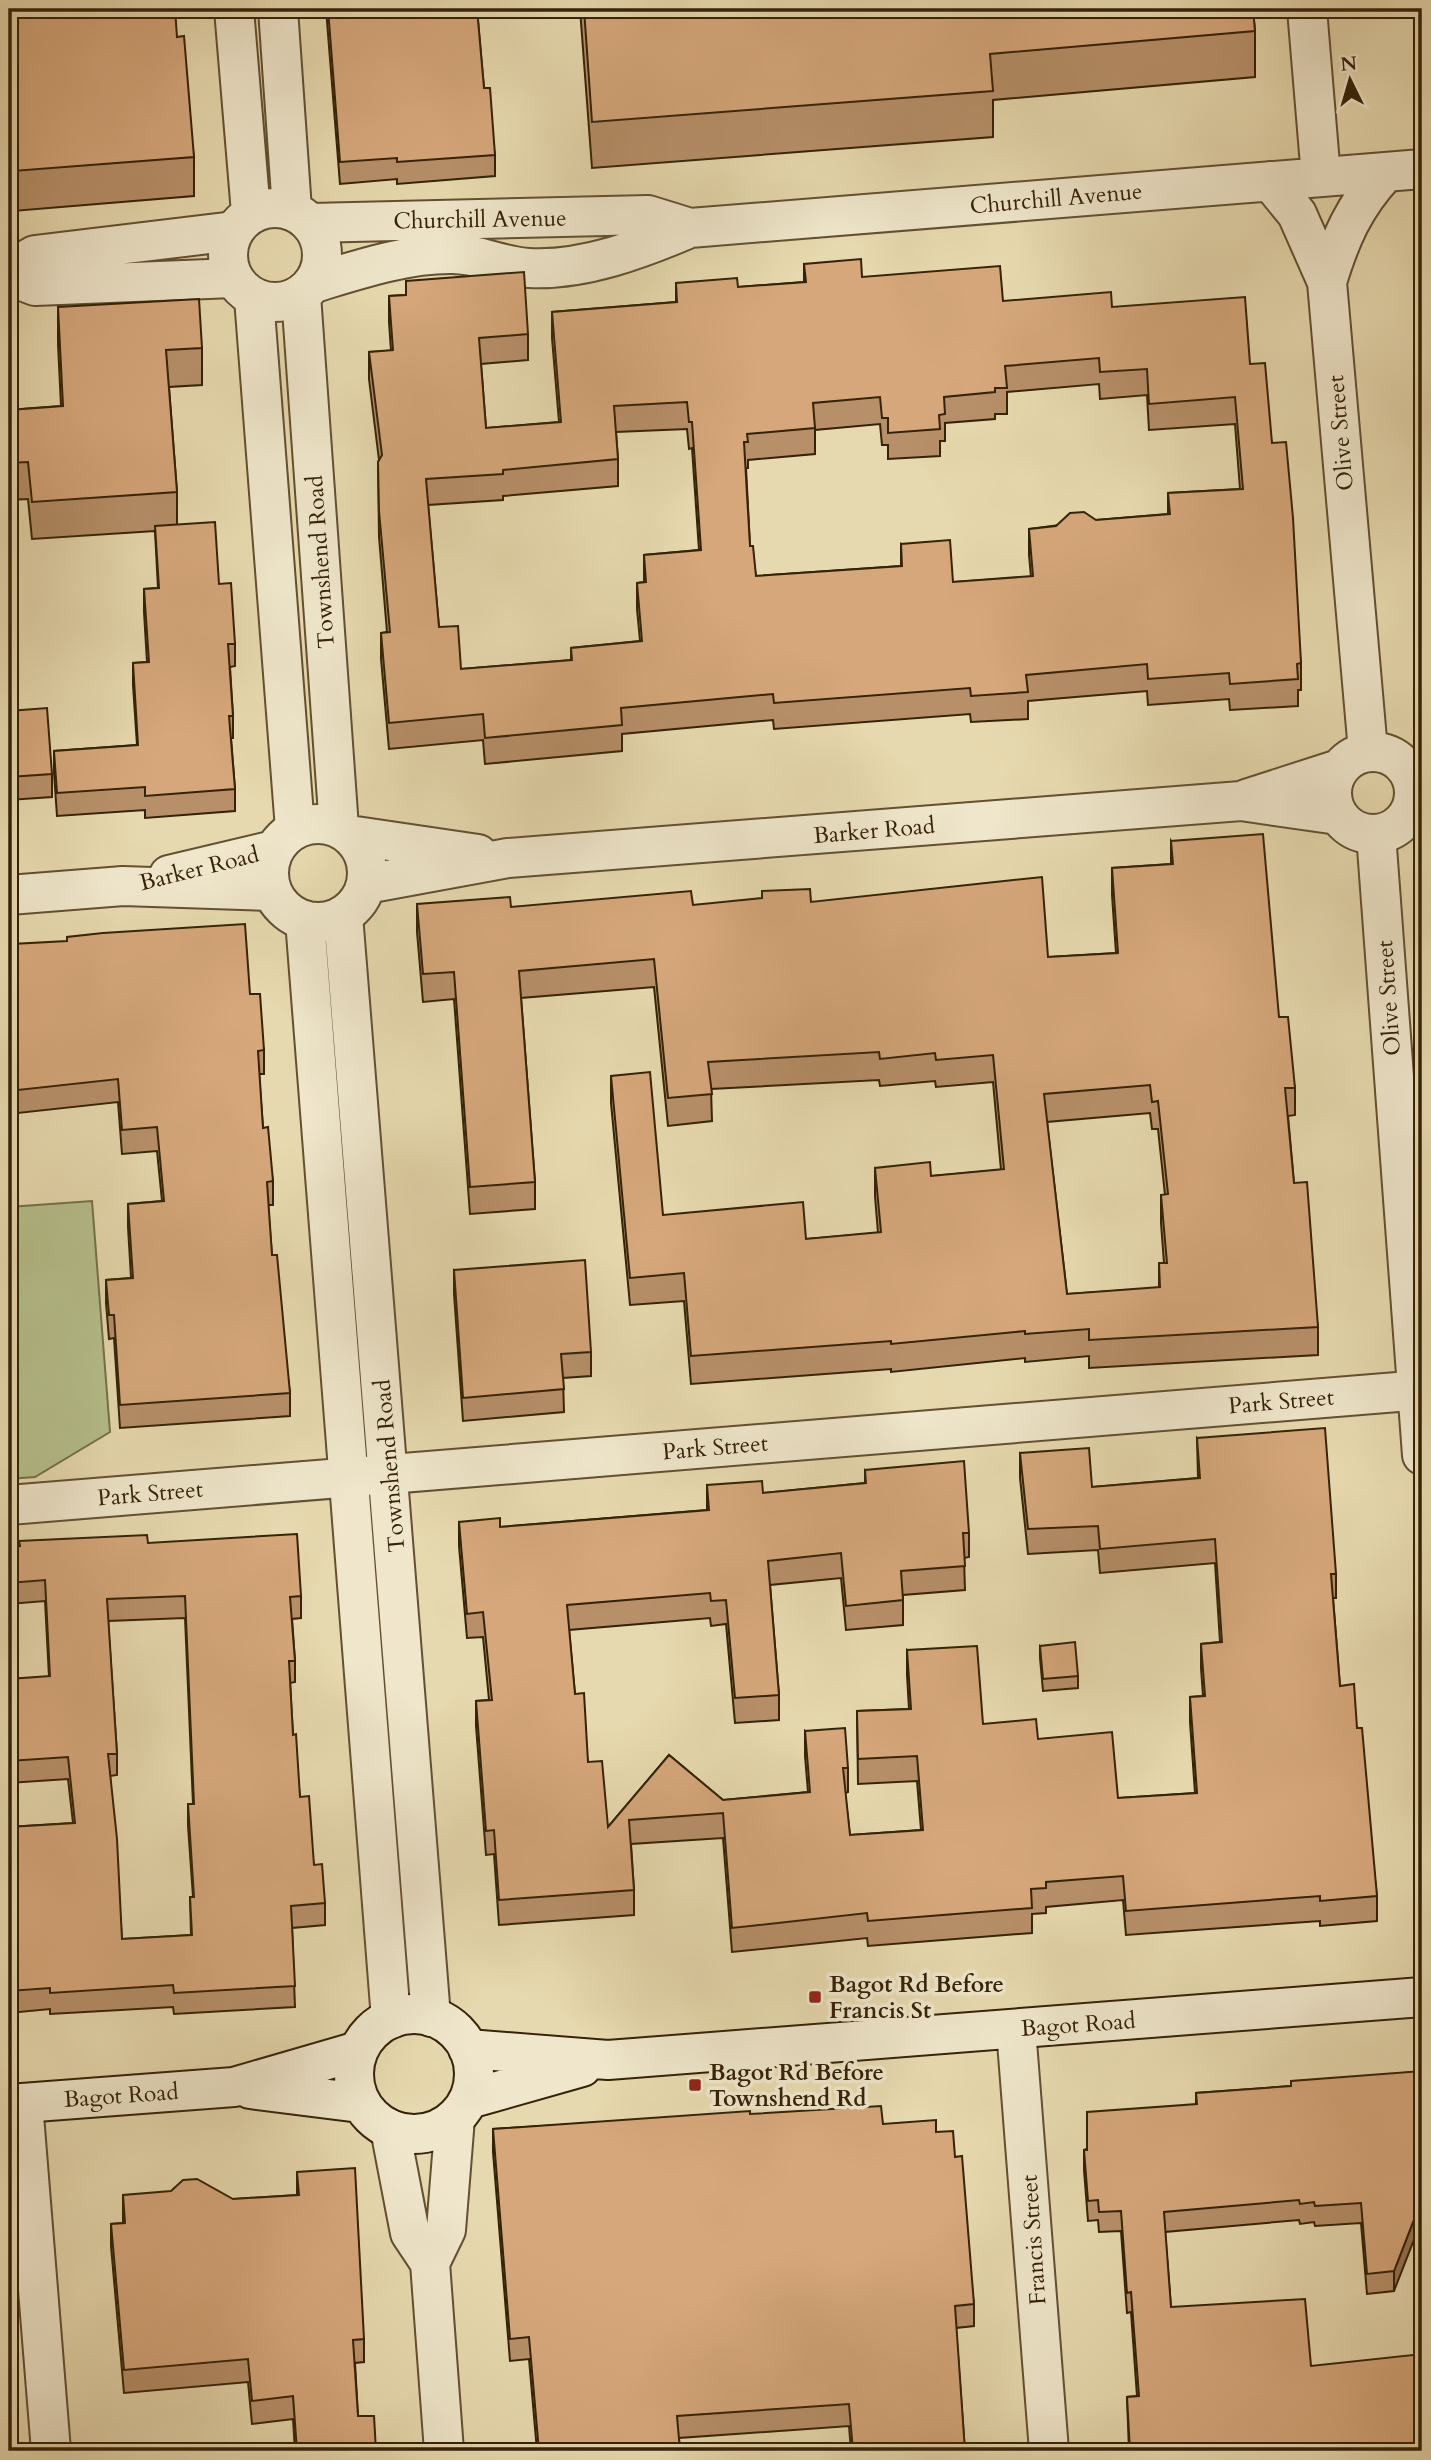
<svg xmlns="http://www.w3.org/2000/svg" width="1431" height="2460" font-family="Cardo,serif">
	<rect width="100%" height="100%" fill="#e7d9af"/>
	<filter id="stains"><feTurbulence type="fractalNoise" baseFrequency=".00286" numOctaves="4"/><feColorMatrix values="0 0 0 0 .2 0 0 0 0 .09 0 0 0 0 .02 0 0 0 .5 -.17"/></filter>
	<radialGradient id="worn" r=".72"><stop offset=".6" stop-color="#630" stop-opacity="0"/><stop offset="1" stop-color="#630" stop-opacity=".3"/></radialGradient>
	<!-- green -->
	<path fill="#b5bf8b" stroke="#757049" stroke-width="2" d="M92,1201l18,231 -75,45 -26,2v-272z"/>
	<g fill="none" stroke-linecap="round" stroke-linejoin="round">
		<defs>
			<path id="minor" d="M1307,9l14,168
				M1270,181l27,33 30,68 41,469
				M311,223l337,-8 42,13
				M9,270l26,-15 199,-24
				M9,276l26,10 198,-8
				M1327,282c13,-43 27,-76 58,-109
				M314,283c43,-13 90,-29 136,-29 28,-1 52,13 79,14 54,3 112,-19 161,-40l732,-59
				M1376,834l46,621
				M9,1505l1413,-115
				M1016,2029l33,422
				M23,2103l28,348
				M390,2129l20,104 20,30 14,188
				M430,2263l16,-33 9,-112"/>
			<path id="tertiary" d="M234,9l17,204
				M278,9l14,201
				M228 255a47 47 0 1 1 94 0a47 47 0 1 1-94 0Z
				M301,295l38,533
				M254,298l41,531
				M1332 793a41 41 0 1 1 82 0a41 41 0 1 1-82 0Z
				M1246,799l93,-30
				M269 873a49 49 0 1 1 98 0a49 49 0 1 1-98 0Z
				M349,835l129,19
				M169,875l105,-25
				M366,884l142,-26 733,-57 97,14
				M9,895l114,-9 149,5
				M343,915l88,1102
				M305,920l86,1099"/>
			<path id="secondary" d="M354 2074a60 60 0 1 1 120 0a60 60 0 1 1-120 0Z
				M468,2049l140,11 814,-63
				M250,2089l110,14
				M469,2099l113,-32
				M9,2104l225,-17 124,-36"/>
		</defs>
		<!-- minor casing -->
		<use href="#minor" stroke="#625031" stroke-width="42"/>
		<!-- tertiary casing -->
		<use href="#tertiary" stroke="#625031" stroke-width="42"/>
		<!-- secondary casing -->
		<use href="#secondary" stroke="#352207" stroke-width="42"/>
		<!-- minor -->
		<use href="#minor" stroke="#efe6cb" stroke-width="38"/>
		<!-- tertiary -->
		<use href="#tertiary" stroke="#efe6cb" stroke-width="38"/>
		<!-- secondary -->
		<use href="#secondary" stroke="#efe6cb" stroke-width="38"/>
	</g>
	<!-- wall -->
	<path fill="#b7906a" stroke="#352207" stroke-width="2" fill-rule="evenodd" d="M9,9l168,28 17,120v39l-181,15v-8h-4z
		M326,9h151l7,79 11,67v21l-98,8v-5l-57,5z
		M580,9h673l2,22v46l-262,23v37l-401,31z
		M804,264l58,13 141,24 109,6 138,57 22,79 29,220v27h-3v16l-68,4 -1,-11 -81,6 -1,-14 -119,10v18l-57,3 -1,-8 -196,15 -1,-9 -151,14v17l-137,13 -2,-24 -94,9 -8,-90v-26l6,-1 -8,-95 -1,-75 1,-2 -10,-81v-27l22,-1 -2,-29v-26l17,-1v-14l122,53v26l-47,4 5,64 73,-6 -7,-84v-26l124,-10v-19l62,4 66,-5zM1099,384l1,15 47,-4 2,35 86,-6 5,65 -72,4v21l-72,6 -67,9v26l2,22 -78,5 -52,-38v22l-145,10 -6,-30 -4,-78h2v-8l67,-6v-24l65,-6 2,21h6v14l52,-3v-15h5v-18l50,-4v-5h12v-22zM687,429l2,20 3,-1 7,102 -55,5v27l-7,1v26l3,32 -69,7v12l-110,9 -22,-42 -11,-122 75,-5v-4l115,-10v-27l-2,-27z
		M58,307l144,41v37l-33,2 8,105v33l42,59 16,60v22l-5,1 3,49v22h-2l4,51v22l-90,7v-8l-88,6 -3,-43v-22l83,-6 -4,-60v-22l14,-1 -3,-50v-23l14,-1 -3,-57 -123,8 -4,-40 -19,1v-90l52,-4 -3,-62z
		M1417,348h5v88l-5,-64z
		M1416,438h6v105l-6,-81z
		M9,711l43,63v23l-43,3z
		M1171,841l108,176 16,71v27l-7,1 6,67 24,144v28l-229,13v-12l-64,6v-4l-134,14v-3l-200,15 -7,-83 -54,4 -19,-202v-27l52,139 143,24 72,-6 -3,-37v-28l56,8 70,-6 -8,-88 -57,5 -1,-6 -55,5 -1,-6 -168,9 1,32 -44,5 -14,-139 -133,11 14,184v27l-65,5 -16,-215 -31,3 -6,-70v-28l94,3 182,-2 118,-3 237,55 68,-4 -4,-58v-27l59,-4zM1150,1113l2,16h6l7,66h-4v28l3,40h-5v25l-92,6 -20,-172z
		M12,944l238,50 14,56v24h-5l4,54 10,53v24h-5l4,50 18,138v23l-170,12 -6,-90 -5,1 -3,-36v-23l25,-2 -3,-51v-23l34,-3 -5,-50 -35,3 -4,-52 -109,12v-122h5l-2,-24z
		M454,1270l137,82v24l-28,2 1,34 -101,9 -9,-127z
		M1197,1438l139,136v24h-3l7,88 17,42 20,168v25l-57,5v-5l-194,14 -3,-35 -77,7v6l-14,1v19l-164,13 -1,-8 -135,14 -9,-114 -92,6 3,46v25l-135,10 -5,-71 -8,1 -10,-129v-25l13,-1 -6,-63 -16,1 -8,-92v-24l41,5 207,-17v-25l56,8 102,-10v-13l104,63v24l-5,1 1,32 -62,5v30l-57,5 -5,-52 -71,7 9,110v25l-44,3 -9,-99 -15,2 -1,-8 -141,12 6,64 13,68 20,65 61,-72 54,45 85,-8 -3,-36v-25l43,37v24l-3,1 5,42 71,-5 -4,-49 -59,3 -1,-73 52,-2 -2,-34v-25l76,74 55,15 80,59 77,-5 -5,-71v-25l13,-1 -2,-28v-24l19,-2 -5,-79 -115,10 -2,-23 -70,4 -8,-76v-25l72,34 106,-9z
		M148,1543l153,53v22l-9,1 3,42v21l-5,1 3,52 7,62 14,68 11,38v22l-33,3 3,79 -121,7 -1,-7 -123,7v-5l-41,4v-186l64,-4 -5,-44 -59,4v-104l40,-2 -4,-76 -36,3v-57zM185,1618l8,186h-5v22l5,71h-3l1,38 -69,4 -12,-163 7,-1v-21l-9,-133z
		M1040,1646l38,30v12l-35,3 -3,-33z
		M1422,2071l-28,220 -27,3 -6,-71 -46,3 -1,-4 -14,2 -1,-4 -134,12 6,75 140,59 111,85h-293l-2,-54 10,-1 -6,-84 -4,1 -6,-82 -22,1 -1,-12 -10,1 -4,-51v-20l112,-46v-11l95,-7z
		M750,2114l133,10 53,8 19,25 19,147v22l-18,2 9,123h-114l-2,-25 -170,12 1,13h-143l-8,-92 -19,2 -17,-209v-23z
		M297,2172l67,167v23l-9,1 3,53 18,35h-81l-2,-32 -41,5 -4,-42 -124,11 -13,-147v-22l12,-1v-28l110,4 64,-4z"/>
	<!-- shaded-wall -->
	<path fill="#957556" stroke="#352207" stroke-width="2" d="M1422,2199v20l-28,72v-20z"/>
	<!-- building -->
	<path fill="#d5a77b" stroke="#352207" stroke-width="2" fill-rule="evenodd" d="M9,9h166l2,28 7,-1 10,121 -181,14v-7h-4z
		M328,9h149l7,79h6l5,67 -98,7v-4l-57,4z
		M584,9h669l2,22 -265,23 3,37 -401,31z
		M861,259l1,18 138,-11 3,35 108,-9 1,15 133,-10 5,67 15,-1 7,80 14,-1 7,76 8,145 -4,1 1,15 -68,5 -1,-11 -81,6 -1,-15 -121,11 2,17 -57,4 -1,-8 -196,15 -1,-9 -152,14 1,17 -137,13 -2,-24 -94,9 -8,-90 9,-1 -11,-121 -1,-49 4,-7 -13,-103 24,-2 -4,-54 17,-1v-14l118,-9 4,62 -49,4 7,90 75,-6 -9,-110 125,-10 -1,-19 61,-5 1,9 68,-5 -2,-18zM1099,358l1,14 47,-3 2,35 86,-7 8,92 -75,4 2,21 -74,6 -12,-8 -14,1 -14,13 -27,3 4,47 -80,6 -3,-42 -49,4 1,22 -146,10 -3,-30h-3l-6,-104h4l-1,-8 68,-6 -2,-25 67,-6 2,21h6v15l52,-4 -1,-14 6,-1 -1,-17 51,-5v-4h12l-2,-22zM687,402l2,20h3l9,128 -57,5 2,27 -9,1 5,58 -71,7 1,12 -111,9 -3,-43 -19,1 -13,-148 77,-5v-4l115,-11 -4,-53z
		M199,299l3,49 -36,2 11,142 -145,10 -4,-40 -19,1v-53l54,-4 -5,-99z
		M1417,348h5v64z
		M1416,438h6v81z
		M215,522l4,62 12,-1 4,61h-7l5,72h-4l6,73 -90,7v-9l-88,6 -3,-42 84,-6 -5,-82 16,-1 -5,-73 15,-1 -4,-62z
		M47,708l5,66 -43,3v-66z
		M1263,834l16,183h9l7,71h-10l9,95 13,-1 11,145 -229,13v-11l-64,5v-3l-134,13v-3l-200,15 -7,-83 -54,5 -19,-202 39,-4 13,143 140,-13 3,37 75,-7 -6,-64 55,-6 1,14 73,-7 -11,-114 -57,5 -1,-7 -55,6 -1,-7 -171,10 4,32 -44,4 -14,-139 -135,12 16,211 -65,5 -16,-215 -31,2 -6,-70 93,-7 1,10 180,-16 2,14 69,-7v-7l48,-2 1,13 231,-25 6,80 70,-4 -6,-85 61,-4 -2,-23zM1150,1085l2,17 6,-1 10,93 -7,1 6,68h-8l1,24 -93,7 -23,-200z
		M245,924l5,70h10l4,56 -6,1 5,77 5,-1 5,54 -6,1 5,73h5l13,138 -170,12 -6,-90h-5l-3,-35 27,-2 -5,-74 36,-3 -7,-74 -35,3 -4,-51 -109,12v-99h7l-4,-48 55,-3v-4l36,-4z
		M585,1260l6,92 -30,2 3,35 -101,9 -9,-128z
		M1325,1428l11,146h-5l9,112 14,-2 3,44h5l15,168 -57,5v-5l-194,15 -3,-35 -77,6v6l-15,1 1,19 -164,13 -1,-8 -135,15 -9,-115 -94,7 5,70 -135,10 -5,-70 -8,1 -10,-130 16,-1 -9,-88 -16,2 -8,-92 41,-4v9l209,-17 -2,-25 55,-4 1,12 103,-10 -1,-13 99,-9 5,72h-6l2,33 -64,5 2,29 -57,6 -5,-53 -73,8 11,134 -44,3 -9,-98 -15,1 -1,-8 -143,12 8,89 9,-1 4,69 14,-1 6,66 61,-72 54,45 87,-8 -5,-61 40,-3 3,40h-5l7,67 73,-5 -6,-74 -59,3 -1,-48 54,-2 -4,-59 70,-4 6,78 53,-5 2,20 74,-7 6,66 79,-5 -7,-96 15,-1 -4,-52 21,-2 -7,-103 -115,10 -2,-23 -70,3 -8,-76 69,-5 3,39 108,-9 -3,-40z
		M297,1534l4,62 -11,1 5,64h-6l4,74 3,-1 4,63 9,-1 5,69 8,-1 3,39 -34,3 4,80 -121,7 -1,-8 -123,8v-5l-41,3v-164l66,-4 -7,-66 -59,4v-82l41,-3 -5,-96 -36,3v-36l11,-1 -1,-5 128,-6 1,8zM185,1596l9,208h-6l6,93h-4l2,38 -70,4 -5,-100 -9,-85h9l-10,-155z
		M1075,1642l3,34 -35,3 -3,-33z
		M1422,2071v128l-28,72 -27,3 -6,-71 -46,3 -1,-4 -14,2 -1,-4 -135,12 7,95 134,-8 6,67 111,-12v97h-292l-3,-54 12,-1 -8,-104 -4,1 -6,-82 -22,1 -1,-12 -10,1 -4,-51h3v-38l110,-8 -1,-11 95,-7v-5z
		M881,2106l2,18 53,-4v12l17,-1 2,26 7,-1 12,148 -19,2 10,145h-112l-4,-47 -172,12 3,35h-141l-10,-114 -19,2 -17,-210 257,-18v3z
		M355,2168l9,171 -11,1 5,76h16l2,35h-79l-4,-55 -41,5 -4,-42 -124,11 -13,-146 14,-1 -2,-28 48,-4 12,-11 14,-1 36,20 66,-4 -2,-23z
		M202,2444v7h-73v-3z"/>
	<!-- markers -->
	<g fill="#8f2418" stroke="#efe6cb" stroke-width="2.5">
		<rect x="808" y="1990" width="14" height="14" rx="3.5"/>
		<rect x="688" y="2078" width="14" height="14" rx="3.5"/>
	</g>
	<g text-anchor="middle" stroke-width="7" stroke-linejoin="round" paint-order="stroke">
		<!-- street labels -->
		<g font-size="23" fill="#352207" stroke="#efe6cb">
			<text transform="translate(1056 198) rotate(-5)" y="8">Churchill Avenue</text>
			<text transform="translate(480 219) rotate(-1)" y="8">Churchill Avenue</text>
			<text transform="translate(1340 433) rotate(-95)" y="8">Olive Street</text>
			<text transform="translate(320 562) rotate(-94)" y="8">Townshend Road</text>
			<text transform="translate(874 830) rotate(-5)" y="8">Barker Road</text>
			<text transform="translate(199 868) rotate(-14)" y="8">Barker Road</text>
			<text transform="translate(1388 998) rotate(-94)" y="8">Olive Street</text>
			<text transform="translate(1281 1401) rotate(-5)" y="8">Park Street</text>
			<text transform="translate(715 1447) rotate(-5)" y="8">Park Street</text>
			<text transform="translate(389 1466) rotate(-95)" y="8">Townshend Road</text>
			<text transform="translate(150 1493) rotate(-5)" y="8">Park Street</text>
			<text transform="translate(1078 2024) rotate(-4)" y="8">Bagot Road</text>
			<text transform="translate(121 2095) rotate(-4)" y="8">Bagot Road</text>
			<text transform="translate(1033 2240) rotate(-94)" y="8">Francis Street</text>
		</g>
		<!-- poi labels -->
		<g font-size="23" font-weight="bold" fill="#352207" stroke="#efe6cb" text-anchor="start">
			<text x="829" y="1992">Bagot Rd Before<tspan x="829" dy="26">Francis St</tspan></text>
			<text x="709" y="2080">Bagot Rd Before<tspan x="709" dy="26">Townshend Rd</tspan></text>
		</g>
	</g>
	<!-- margin -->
	<rect width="1431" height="2460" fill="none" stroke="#e7d9af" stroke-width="35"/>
	<rect x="10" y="10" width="1410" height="2439" fill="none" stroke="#352207" stroke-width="3.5"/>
	<rect x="18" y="18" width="1396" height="2425" fill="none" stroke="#352207" stroke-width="2"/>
	<!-- north arrow -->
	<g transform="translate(1350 80) rotate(355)" stroke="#efe6cb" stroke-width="5" paint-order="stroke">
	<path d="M0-5L12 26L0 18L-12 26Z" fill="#352207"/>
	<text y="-10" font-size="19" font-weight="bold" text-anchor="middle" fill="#352207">N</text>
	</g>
	<rect width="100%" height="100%" filter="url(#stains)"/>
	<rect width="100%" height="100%" fill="url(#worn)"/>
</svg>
